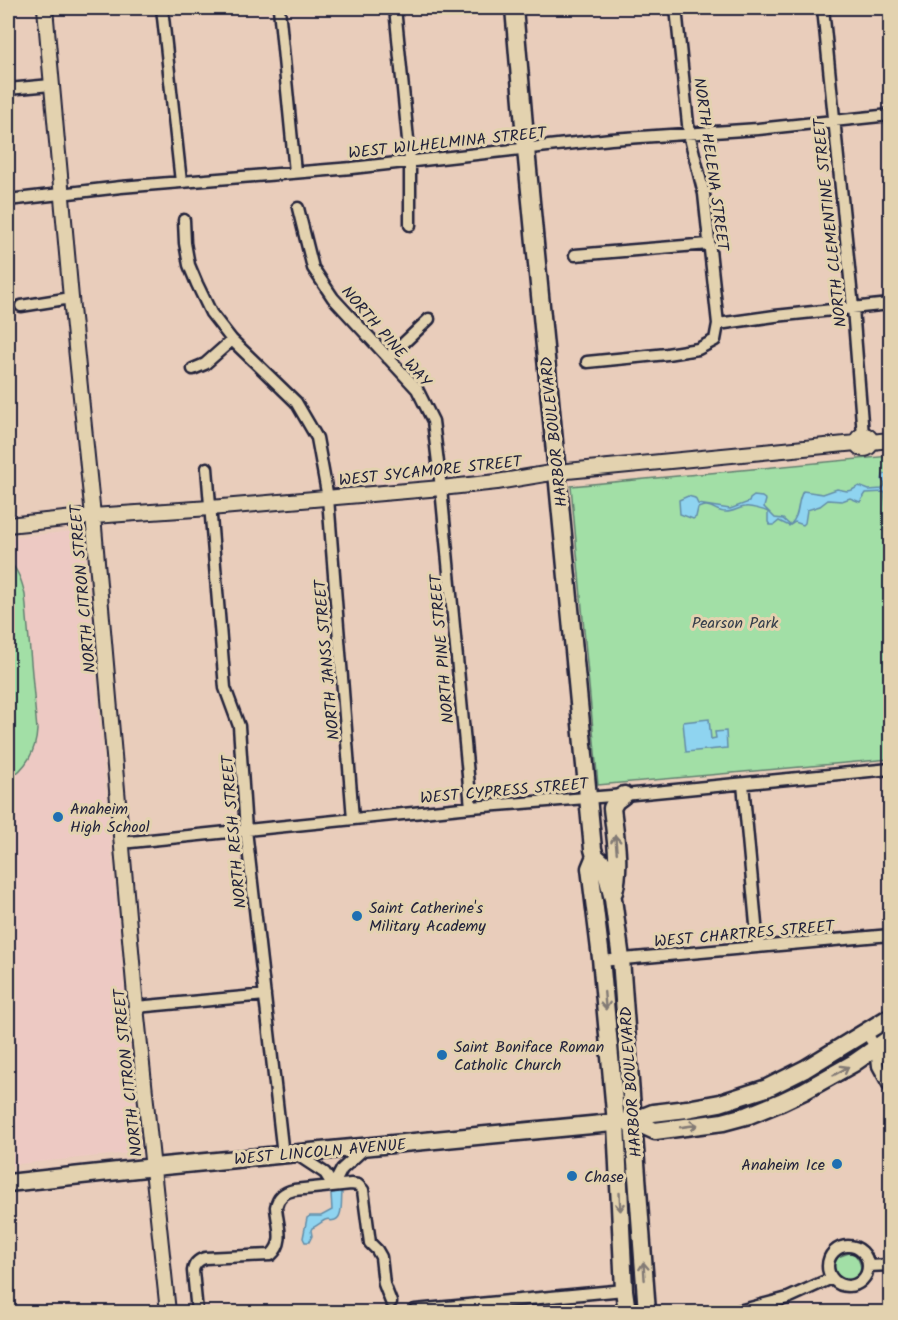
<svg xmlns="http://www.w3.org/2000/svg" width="898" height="1320" font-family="Kalam,sans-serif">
	<rect width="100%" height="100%" fill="#e9cdbb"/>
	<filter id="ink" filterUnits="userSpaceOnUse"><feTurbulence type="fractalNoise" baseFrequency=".0167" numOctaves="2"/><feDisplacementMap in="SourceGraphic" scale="12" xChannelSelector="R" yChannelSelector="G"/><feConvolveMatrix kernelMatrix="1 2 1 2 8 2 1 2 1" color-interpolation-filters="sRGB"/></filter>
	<g filter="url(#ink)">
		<!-- built -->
		<path fill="#edc9c3" d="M74,531l5,1 3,4 57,607 -8,10 -123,12v-627z"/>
		<!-- green -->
		<path fill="#a2dfa6" stroke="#628070" stroke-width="1.5" d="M890,456v303l-292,26 -27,-299z
			M8,560c10,10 14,21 17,35l12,135c-1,21 -11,39 -29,49z
			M849,1253h5c12,15 8,29 -13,27l-6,-7 -2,-7 5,-9z"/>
		<!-- water -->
		<path fill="#8fd4f0" stroke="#638da8" stroke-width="1.5" d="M888,473h2v35l-4,-3 -1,-11 -1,-2 -18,1 -6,9 -10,-4 -8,3 -14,-1 -8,6 -13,4 -2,13 -2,2 -8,-3 -6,4 -10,-5 -5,4h-4l-2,-3v-10c-4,-2 -18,-6 -23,-5 -7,1 -12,5 -19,5 -12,0 -14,-10 -28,-4l-2,9 -3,2 -13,-5 -1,-14 9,-4 7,2 3,6 32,5 19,-7 1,-3 4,-3 8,1 4,3 -2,7 11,11 8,1 7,6c11,-11 6,-22 13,-34l20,3 14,-5 10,2 5,-1 7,-4 10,4 13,-1 3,-4 -3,-5 1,-5z
			M709,719l2,20 5,-1 -1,-6 11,-1 1,17 -41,4 -3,-30z
			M340,1191l2,2c-1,7 1,25 -7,27 -9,3 -2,-3 -10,0 -4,2 -8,6 -13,8l-1,2 1,6 -3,6h-4l-2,-4 4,-20 3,-2h11l11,-6 -1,-17z"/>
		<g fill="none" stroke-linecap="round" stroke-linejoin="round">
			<defs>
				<path id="minor" d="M162,8l19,174
					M279,8l16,164
					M395,8l15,152v65
					M676,8l13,126 15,60 14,130
					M823,8l30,300 10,127
					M8,89l43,-4
					M8,200l113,-13 231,-19 259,-29 147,-10 132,-14
					M298,208l15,60 20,30 84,91 16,32 8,67 30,319
					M184,220l1,23 4,22 8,19 14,29 21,27 64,62 21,36 11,60 25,321
					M575,255l134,-11
					M21,306l50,-8
					M388,358l41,-39
					M587,362l80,-8 31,-5 17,-9 3,-16 57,-8 115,-12
					M193,369l12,-5 27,-24
					M207,468l18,220 14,38 7,104 37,325
					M743,784l15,162
					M121,843l350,-36 153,-12 266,-26
					M601,961l289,-26
					M136,1007l129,-12
					M866,1032l10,16 14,11
					M876,1048l2,18 12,22
					M296,1154l29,19 8,13
					M333,1186l9,-17 23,-21
					M828 1266a20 20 0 1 1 40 0a20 20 0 1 1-40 0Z
					M868,1266l22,-1
					M8,1305v7
					M415,1310l209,-20
					M197,1312l-4,-41c1,-7 5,-11 12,-13l66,-3c15,-13 6,-30 5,-48 2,-10 8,-15 18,-17l57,-6 7,1 5,5 7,53 7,7 4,7 3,27 7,18
					M722,1312h13l53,-14 44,-20"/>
				<path id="tertiary" d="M45,8l26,290 22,218 43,491 32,305
					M857 442a7 7 0 1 1 14 0a7 7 0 1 1-14 0Z
					M871,442l19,-2
					M8,525l85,-9 117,-8 231,-20 56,-6 60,-10 299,-29"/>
				<path id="primary" d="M514,8l12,141 67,700 2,7 9,8 9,35 8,60 26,353
					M595,856l-5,12 11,90 15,165 8,167 3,22
					M614,892c7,-27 1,-57 -2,-84l4,-7 8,-6
					M633,1121l22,10 68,-9 26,-7 32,-13 23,-11 50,-28 36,-25
					M8,1183l156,-17 469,-45 20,-8 34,-4 33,-6 47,-15 38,-19 85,-52"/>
			</defs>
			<!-- minor casing -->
			<use href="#minor" stroke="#22223b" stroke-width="15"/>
			<!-- tertiary casing -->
			<use href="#tertiary" stroke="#22223b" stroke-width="18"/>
			<!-- primary casing -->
			<use href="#primary" stroke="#22223b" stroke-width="21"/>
			<!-- minor -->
			<use href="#minor" stroke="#e3d2af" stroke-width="10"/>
			<!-- tertiary -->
			<use href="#tertiary" stroke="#e3d2af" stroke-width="14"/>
			<!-- primary -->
			<use href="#primary" stroke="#e3d2af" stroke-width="16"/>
		</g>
		<!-- one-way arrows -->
		<defs><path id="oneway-shaft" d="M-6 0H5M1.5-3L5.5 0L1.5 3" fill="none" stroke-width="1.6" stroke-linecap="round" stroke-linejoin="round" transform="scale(1.5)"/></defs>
		<g stroke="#827a75">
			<use href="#oneway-shaft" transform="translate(616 844) rotate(-95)"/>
			<use href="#oneway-shaft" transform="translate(605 1001) rotate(85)"/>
			<use href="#oneway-shaft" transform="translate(841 1071) rotate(-29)"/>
			<use href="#oneway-shaft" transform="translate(689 1126) rotate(-8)"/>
			<use href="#oneway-shaft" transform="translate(620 1202) rotate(87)"/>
			<use href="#oneway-shaft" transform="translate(644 1271) rotate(-94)"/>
		</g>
	</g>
	<!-- markers -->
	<g fill="#1f6fb2" stroke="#e3d2af" stroke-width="2">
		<circle cx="58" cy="817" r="6"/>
		<circle cx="357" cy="916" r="6"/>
		<circle cx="442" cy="1055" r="6"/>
		<circle cx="837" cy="1164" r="6"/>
		<circle cx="572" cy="1176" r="6"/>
	</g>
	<g text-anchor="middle" stroke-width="6" stroke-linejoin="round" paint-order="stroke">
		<!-- street labels -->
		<g font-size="16" fill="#22223b" stroke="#e3d2af">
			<text transform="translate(447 142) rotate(-6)" y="6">WEST WILHELMINA STREET</text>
			<text transform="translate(712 164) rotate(82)" y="6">NORTH HELENA STREET</text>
			<text transform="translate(829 223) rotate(-96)" y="6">NORTH CLEMENTINE STREET</text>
			<text transform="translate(387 336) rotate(49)" y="6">NORTH PINE WAY</text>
			<text transform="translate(553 432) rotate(-96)" y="6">HARBOR BOULEVARD</text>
			<text transform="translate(430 470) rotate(-6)" y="6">WEST SYCAMORE STREET</text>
			<text transform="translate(82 589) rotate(-95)" y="6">NORTH CITRON STREET</text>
			<text transform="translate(441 649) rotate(-95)" y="6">NORTH PINE STREET</text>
			<text transform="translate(326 660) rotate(-95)" y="6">NORTH JANSS STREET</text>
			<text transform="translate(504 790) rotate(-5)" y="6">WEST CYPRESS STREET</text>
			<text transform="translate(233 832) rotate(-95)" y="6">NORTH RESH STREET</text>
			<text transform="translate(744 933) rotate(-5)" y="6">WEST CHARTRES STREET</text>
			<text transform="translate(127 1073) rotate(-96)" y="6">NORTH CITRON STREET</text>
			<text transform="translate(630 1082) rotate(-94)" y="6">HARBOR BOULEVARD</text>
			<text transform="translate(320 1151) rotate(-5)" y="6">WEST LINCOLN AVENUE</text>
		</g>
		<!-- park labels -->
		<g font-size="16" fill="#353e4b" stroke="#e3d2af">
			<text x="735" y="628">Pearson Park</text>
		</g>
		<!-- poi labels -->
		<g font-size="16" fill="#22223b" stroke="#e3d2af" text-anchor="start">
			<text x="70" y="814">Anaheim<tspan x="70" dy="18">High School</tspan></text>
			<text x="369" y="913">Saint Catherine's<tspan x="369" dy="18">Military Academy</tspan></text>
			<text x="454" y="1052">Saint Boniface Roman<tspan x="454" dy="18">Catholic Church</tspan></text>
			<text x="825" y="1170" text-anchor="end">Anaheim Ice</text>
			<text x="584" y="1182">Chase</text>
		</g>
	</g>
	<!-- margin -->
	<rect width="898" height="1320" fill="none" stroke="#e3d2af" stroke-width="30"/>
	<rect x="15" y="15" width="868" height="1290" fill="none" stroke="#22223b" stroke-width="2" filter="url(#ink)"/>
</svg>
